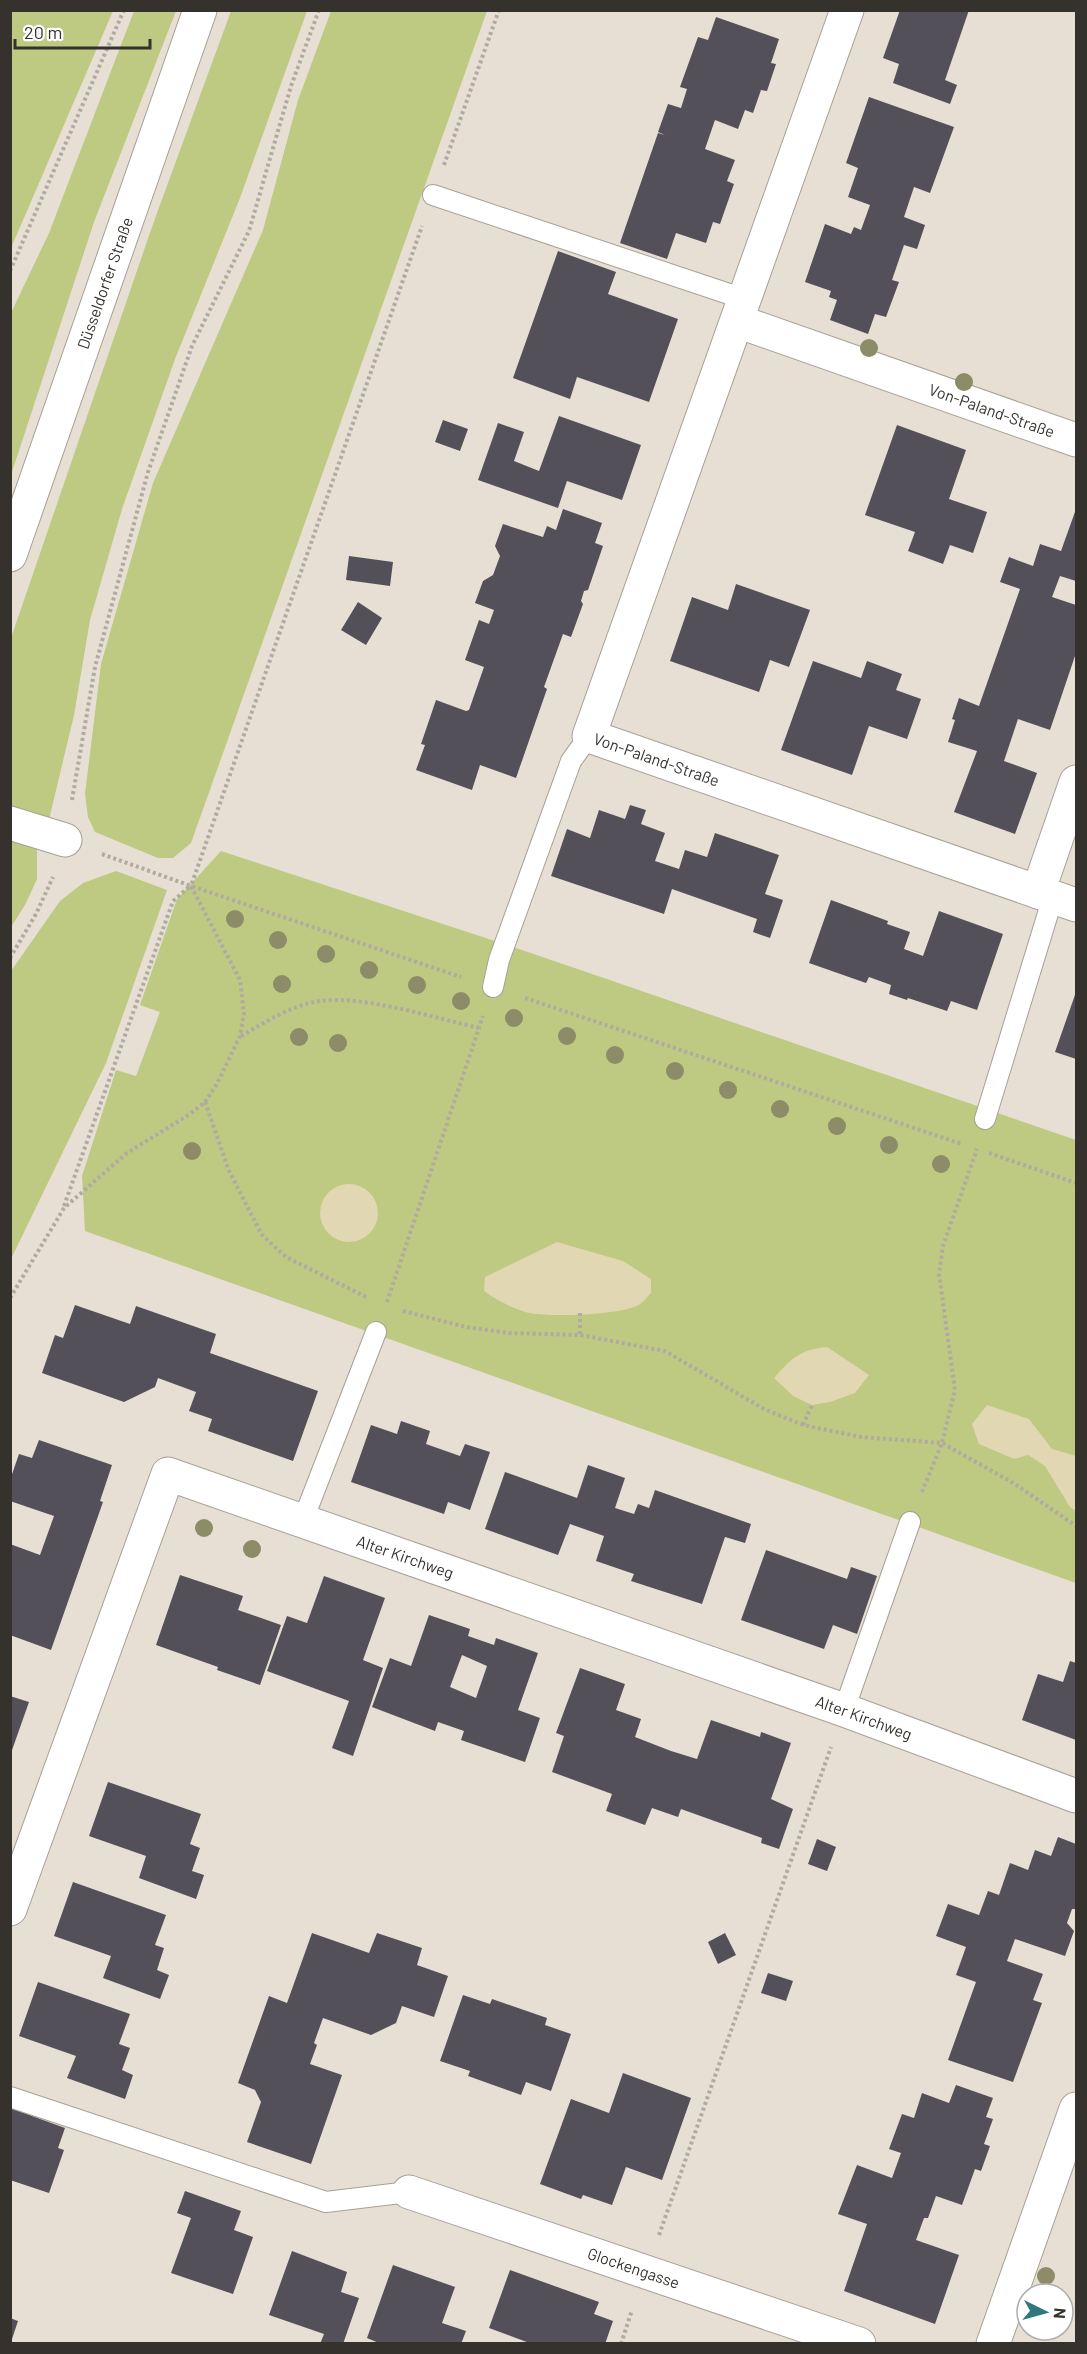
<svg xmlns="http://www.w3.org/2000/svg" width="1087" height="2354" font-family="Barlow,sans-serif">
	<rect width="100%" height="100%" fill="#e7dfd4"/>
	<!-- green -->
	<path fill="#bec981" d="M11,10l102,1 -102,237 -1,-237z
		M134,11h42l-82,211 -83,253v-162l38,-80z
		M231,11h76l-67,187 -65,161 -53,150 -32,111 -16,95 -26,109 -37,-11v-175l142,-414z
		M331,11h156l-296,832 -18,15h-15l-63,-26 -7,-15 -3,-23 16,-130 52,-181 110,-253 35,-130z
		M11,835l26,9v35l-12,26 -14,22z
		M221,851l304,100 551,189v443l-991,-352 -3,-55 34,-106 20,6 24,-64 -20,-7 37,-106z
		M116,871l51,19 -61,173 -95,196v-288l49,-70 23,-18z"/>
	<!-- sand -->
	<path fill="#e1d7b2" d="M320 1213a29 29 0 1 1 58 0a29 29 0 1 1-58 0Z
		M557,1242l66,19 28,18v14c-4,4 -8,10 -14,13 -21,9 -89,12 -112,6 -15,-5 -29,-12 -41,-21l1,-14z
		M827,1347l42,28 -14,18 -25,9 -18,3 -19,-9 -19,-18c18,-20 25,-28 53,-31z
		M987,1405l42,14 23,30 24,7v55l-6,-4 -25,-41 -17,-11 -14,4 -35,-15 -7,-20z"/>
	<!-- building -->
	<path fill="#54505a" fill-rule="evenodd" d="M900,10h69l-24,70 12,5 -7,19 -57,-21 6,-19 -16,-6z
		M716,17l63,22 -8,24 5,1 -9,27 -6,-1 -8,23 -8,-3 -7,19 -23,-9 -10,29 30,11 -8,21 7,3 -14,40 -7,-2 -7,21 -30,-10 -9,26 -47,-16 38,-110 7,2 -7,-3 10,-28 13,4 6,-19 -7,-2 18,-50 10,3z
		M869,97l85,30 -24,66 -16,-6 -10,30 21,8 -8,24 -13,-4 -12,35 7,2 -13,35 -11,-3 -7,20 -38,-14 7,-20 -8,-3 2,-6 -26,-9 20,-58 26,10 3,-7 7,3 9,-25 -22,-8 10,-29 -12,-5z
		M558,251l58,21 -8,22 70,25 -29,83 -72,-25 -7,22 -57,-21z
		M559,416l82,29 -19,55 -55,-19 -9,27 -80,-28 20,-57 26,9 -10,29 25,10z
		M443,420l25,9 -8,22 -25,-9z
		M897,425l69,25 -17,49 38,13 -14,41 -23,-8 -7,19 -35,-13 7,-19 -50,-17z
		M563,509l39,14 -7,20 8,3 -15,44 -4,1 -3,10 2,3 -12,33 -8,-3 -19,53 3,2 -31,89 -36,-13 -8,25 -56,-20 9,-25 -4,-1 15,-44 30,11 3,-1 15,-43 -19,-7 14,-40 10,4 5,-14 -19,-7 8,-22 10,-6 7,-19 -5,-10 8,-22 40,13 4,-11 9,4z
		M1076,509v72l-16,-5 -8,21 24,8v48l-26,77 -32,-11 -14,42 33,12 -22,61 -61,-22 23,-61 -29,-9 7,-22 -3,-1 7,-21 20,8 41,-117 -20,-7 9,-25 24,9 7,-22 21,7z
		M349,556l44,6 -3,24 -44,-6z
		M736,584l74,26 -21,57 -19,-7 -11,32 -89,-31 22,-64 36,13z
		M358,602l24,16 -16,27 -25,-15z
		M813,661l48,17 6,-17 35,13 -6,16 25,9 -14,40 -38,-13 -17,49 -71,-25z
		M630,805l16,5 -5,14 24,9 -10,28 24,8 6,-19 22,7 8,-24 64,22 -14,39 18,6 -13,38 -17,-6 4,-13 -85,-30 -8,25 -113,-38 16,-47 23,9 9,-28 26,9z
		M831,900l57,21 -1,3 23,8 -6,17 19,7 16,-45 64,23 -26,76 -26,-9 -4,10 -39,-13 -1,2 -18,-6 2,-9 -22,-8 -3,6 -57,-20z
		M1076,992v67l-21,-7z
		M75,1305l55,19 6,-18 80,28 -6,19 108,38 -25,70 -85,-30 4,-12 -23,-8 7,-19 -38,-14 -3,9 -31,15 -82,-29 13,-38 8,3z
		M401,1421l29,10 -4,13 34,12 5,-12 25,8 -20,58 -22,-8 -4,12 -93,-32 20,-57 26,9z
		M39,1440l73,25 -12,36 3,1 -52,148 -41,-15v-91l30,11 14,-39 -44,-15v-21l9,-26 13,4z
		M588,1465l37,13 -10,30 19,6 4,-10 11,4 6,-18 96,34 -6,19 -20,-6 -23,67 -71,-23 3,-7 -38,-13 8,-25 -34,-12 -12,31 -73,-26 20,-57 72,26z
		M766,1550l81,29 4,-12 26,9 -20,58 -24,-9 -9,24 -83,-29z
		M180,1575l63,21 -5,14 43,15 -21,60 -43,-15 1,-3 -62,-22z
		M324,1576l61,22 -22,62 20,8 -30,88 -21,-8 17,-47 -82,-30 20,-55 20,7z
		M429,1615l41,14 -2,7 26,9 2,-7 42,15 -20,57 22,8 -15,44 -64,-22 3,-9 -26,-9 -3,9 -63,-24 18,-49 21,8zM462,1655l25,11 -11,32 -26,-11z
		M1070,1661l6,2v77l-54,-20 16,-46 25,8z
		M580,1668l45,16 -9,26 25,9 -6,18 36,14 26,8 14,-39 49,17 1,-5 30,11 -20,56 22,10 -14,40 -18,-6 1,-5 -81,-29 -3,8 -26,-9 -7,17 -39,-14 6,-17 -60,-22 12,-36 -8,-3z
		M10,1696l19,6 -18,51h-1z
		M108,1782l93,32 -11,30 10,4 -8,23 12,4 -8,24 -57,-21 7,-22 -57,-20z
		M1058,1837l18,7v65h-4l-5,14 7,8 -9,25 -50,-17 -8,22 36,13 -10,26 9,3 -29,79 -65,-22 28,-78 -20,-7 10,-28 -30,-11 12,-32 31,11 9,-24 11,4 11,-32 18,7 7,-20 16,6z
		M817,1839l19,8 -9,24 -19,-7z
		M73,1882l93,33 -11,30 9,3 -7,22 12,5 -9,24 -57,-21 8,-22 -57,-20z
		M312,1933l57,20 8,-20 45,15 -5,17 31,11 -14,41 -32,-11 -6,17 -25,12 -48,-17 -9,25 3,2 -7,19 32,11 -31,89 -64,-22 14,-40 -6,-12 -17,-7 31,-87 18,7z
		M725,1933l11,22 -18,9 -10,-22z
		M768,1973l25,8 -7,20 -25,-8z
		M38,1982l92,32 -11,30 11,4 -8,22 11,5 -8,24 -58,-21 9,-22 -57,-20z
		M463,1995l27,9 2,-5 55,19 -2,7 26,9 -20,57 -25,-9 -5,13 -53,-19 2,-5 -30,-10z
		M623,2073l68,25 -29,82 -36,-13 -14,38 -29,-10 -2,4 -41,-15 31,-85 38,14z
		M956,2085l37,13 -7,19 7,2 -9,25 6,2 -9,25 -6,-2 -13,36 -26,-9 -8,22h-4l-8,22 43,15 -24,69 -91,-33 23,-67 -29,-10 19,-49 35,13 9,-25 -12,-4 13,-35 12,4 8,-25 27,10z
		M10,2108l55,20 -7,20 6,2 -15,43 -39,-13z
		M185,2191l56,20 -7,19 19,7 -20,57 -62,-21 20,-55 -14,-5z
		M292,2251l55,21 -6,20 18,6 -16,46h-23l4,-10 -55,-19z
		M393,2265l62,22 -13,36 24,8 -5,13h-80l-14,-6z
		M510,2270l89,32 -5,12 19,7 -8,23h-73l-43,-16z
		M10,2318l8,3 -7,21h-1z"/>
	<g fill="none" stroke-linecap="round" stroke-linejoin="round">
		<defs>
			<path id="service" d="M433,195l311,104
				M493,987l6,-27 72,-199 18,-25
				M985,1119l68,-222
				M303,1520l73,-188
				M844,1710l66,-188
				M10,2097l316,105 83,-10"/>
			<g id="minor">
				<path id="s1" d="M847,10l-258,726 487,169"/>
				<path id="s2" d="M737,321l339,119"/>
				<path d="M10,823l55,17"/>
				<path d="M1038,892l38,-110"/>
				<path id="s3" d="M10,1909l158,-435 676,236 232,86"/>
				<path id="s4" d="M409,2192l450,152"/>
				<path d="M993,2344l83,-235"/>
			</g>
			<g id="secondary">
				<path id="s5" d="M10,555l190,-545"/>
			</g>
		</defs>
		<!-- service casing -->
		<use href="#service" stroke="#a8a096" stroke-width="22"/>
		<!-- minor casing -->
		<use href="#minor" stroke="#a8a096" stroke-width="35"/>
		<!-- secondary casing -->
		<use href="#secondary" stroke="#a8a096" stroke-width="35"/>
		<!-- path -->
		<path stroke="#b1aaa1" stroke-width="4" stroke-dasharray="3 3" stroke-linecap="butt" d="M444,165l55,-155
			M10,271l114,-261
			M72,800l23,-133 53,-195 44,-126 57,-115 42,-145 28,-76
			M102,854l89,32 270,91
			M10,958l26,-44 17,-37
			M525,998l437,146
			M241,1036c25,-14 50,-31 79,-35 43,-6 115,17 159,27
			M205,1102l24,69 33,64 24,22 82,41
			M989,1153l87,30
			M64,1206l109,-305 17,-15
			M10,1298l54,-90 63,-55 63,-39 15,-12 12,-18 23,-48 4,-22 -4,-34 -49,-94 231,-660
			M387,1302l96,-286
			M403,1311l63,16 43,6 71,2 85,16 99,58 39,16 58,12 81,6 73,41 61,42
			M580,1313v22
			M803,1425l9,-20
			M922,1492l20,-49 13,-53 -16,-116 4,-28 34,-97
			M659,2235l172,-488
			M621,2344l11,-34"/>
		<!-- service -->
		<use href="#service" stroke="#fff" stroke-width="20"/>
		<!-- minor -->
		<use href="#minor" stroke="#fff" stroke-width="33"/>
		<!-- secondary -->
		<use href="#secondary" stroke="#fff" stroke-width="33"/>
	</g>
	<!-- trees -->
	<g fill="#8c8c68">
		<circle cx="869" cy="348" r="9"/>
		<circle cx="964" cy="382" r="9"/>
		<circle cx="235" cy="919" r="9"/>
		<circle cx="278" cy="940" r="9"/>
		<circle cx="326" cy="954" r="9"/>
		<circle cx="369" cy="970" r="9"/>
		<circle cx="282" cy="984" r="9"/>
		<circle cx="417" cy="985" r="9"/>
		<circle cx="461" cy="1001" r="9"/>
		<circle cx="514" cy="1018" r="9"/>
		<circle cx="567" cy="1036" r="9"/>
		<circle cx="299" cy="1037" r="9"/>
		<circle cx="338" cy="1043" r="9"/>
		<circle cx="615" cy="1055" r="9"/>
		<circle cx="675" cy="1071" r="9"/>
		<circle cx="728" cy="1090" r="9"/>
		<circle cx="780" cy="1109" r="9"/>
		<circle cx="837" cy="1126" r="9"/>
		<circle cx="889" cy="1145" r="9"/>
		<circle cx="192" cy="1151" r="9"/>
		<circle cx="941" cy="1164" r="9"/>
		<circle cx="204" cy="1528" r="9"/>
		<circle cx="252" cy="1549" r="9"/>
		<circle cx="1046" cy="2276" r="9"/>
	</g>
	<g text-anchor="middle" stroke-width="6" stroke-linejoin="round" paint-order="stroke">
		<!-- street labels -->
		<g font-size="16" fill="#35322e" stroke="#fff">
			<text dy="6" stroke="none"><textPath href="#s5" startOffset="288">Düsseldorfer Straße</textPath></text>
			<text dy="6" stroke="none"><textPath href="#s2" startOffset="270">Von-Paland-Straße</textPath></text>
			<text dy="6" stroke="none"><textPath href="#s1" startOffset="842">Von-Paland-Straße</textPath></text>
			<text dy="6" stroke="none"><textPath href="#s3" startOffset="714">Alter Kirchweg</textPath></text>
			<text dy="6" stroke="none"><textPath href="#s3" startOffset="1200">Alter Kirchweg</textPath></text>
			<text dy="6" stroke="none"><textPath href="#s4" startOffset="237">Glockengasse</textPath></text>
		</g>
	</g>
	<!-- border -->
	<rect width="1087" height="2354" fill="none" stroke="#35322e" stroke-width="24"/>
	<!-- north arrow -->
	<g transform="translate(1045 2312) rotate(95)"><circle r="28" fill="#ffffff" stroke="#aeadab" stroke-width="1.5"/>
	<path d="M0-4.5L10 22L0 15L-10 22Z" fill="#2f787d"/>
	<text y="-9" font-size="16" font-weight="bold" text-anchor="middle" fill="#35322e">N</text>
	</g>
	<!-- scale -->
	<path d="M15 39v9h135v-9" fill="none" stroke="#35322e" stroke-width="3"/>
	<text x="24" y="39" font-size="18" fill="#35322e" stroke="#ffffff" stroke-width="4.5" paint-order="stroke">20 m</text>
</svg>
